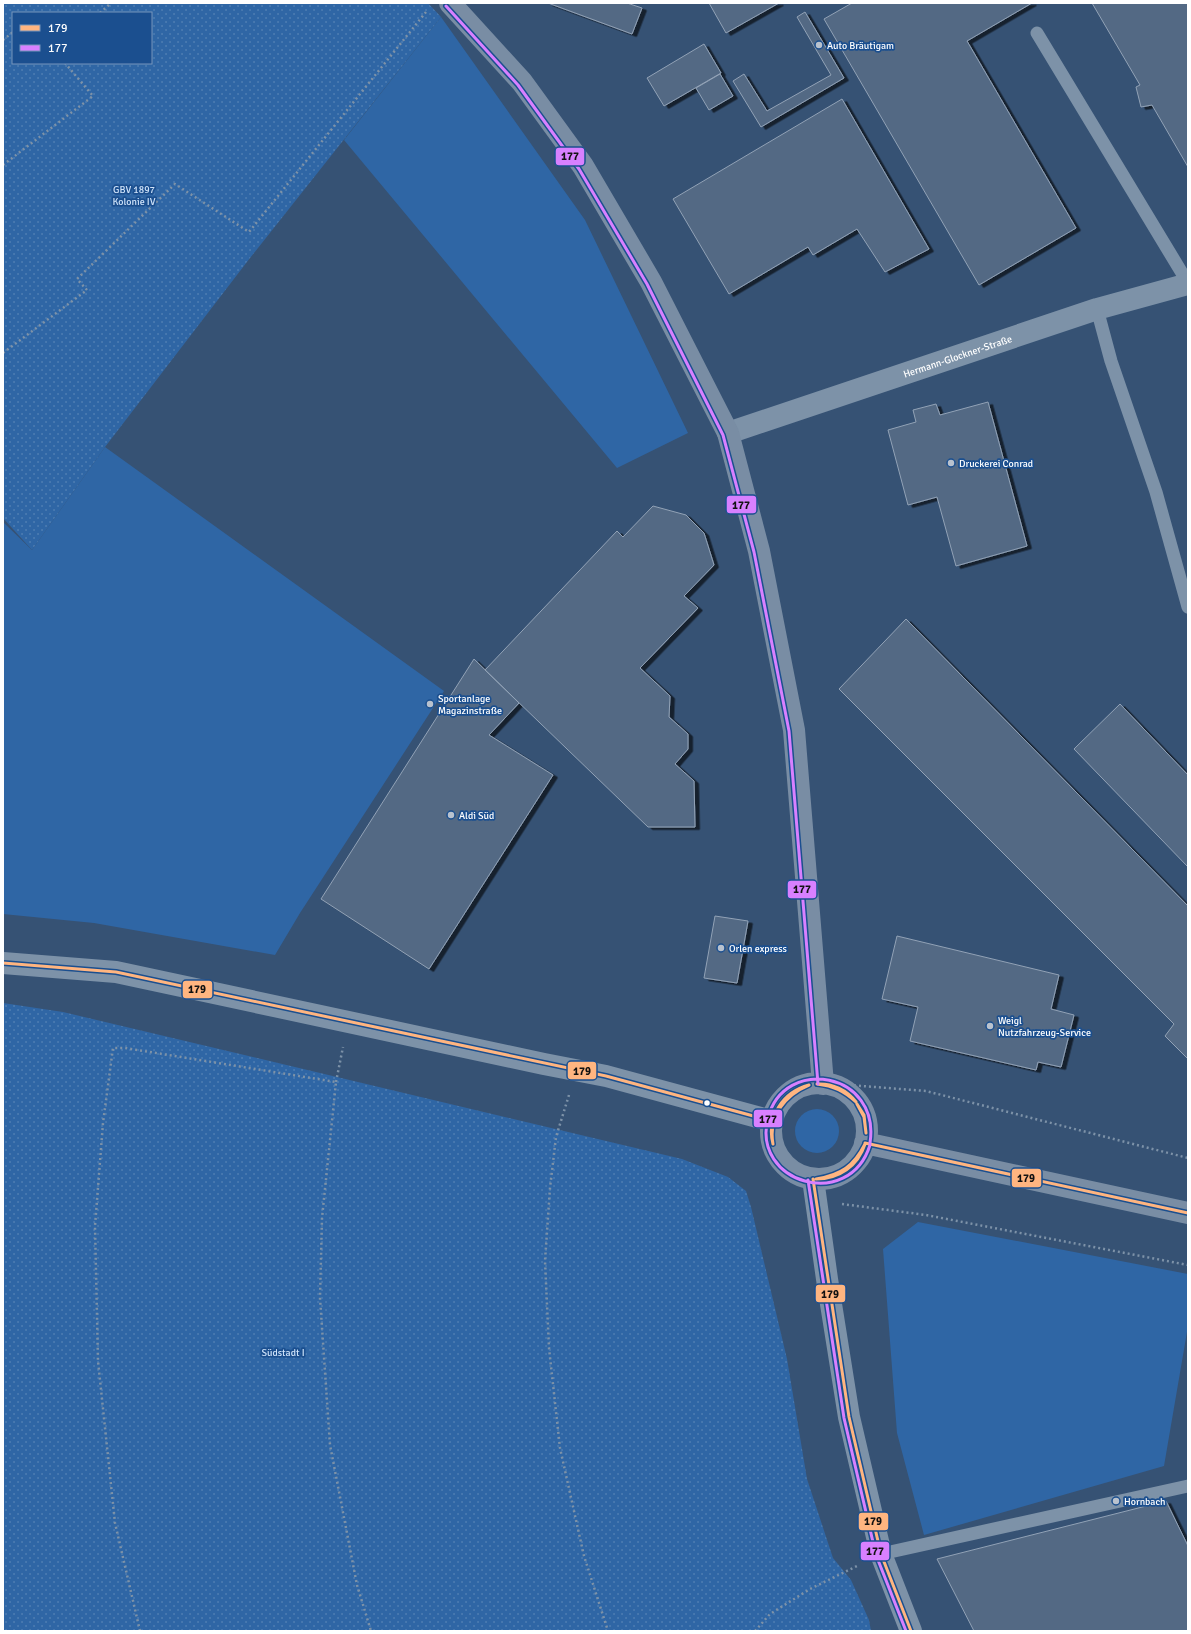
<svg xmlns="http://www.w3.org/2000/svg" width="1191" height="1634" font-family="Signika,sans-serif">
	<defs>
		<pattern id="garden-dots" width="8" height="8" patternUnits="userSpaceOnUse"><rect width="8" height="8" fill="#2f66a5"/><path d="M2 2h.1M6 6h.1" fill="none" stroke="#4e7db2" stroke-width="1.8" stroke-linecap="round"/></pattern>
		<filter id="shadow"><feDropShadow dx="4.5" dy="2.5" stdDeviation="0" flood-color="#0009"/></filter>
	</defs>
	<rect width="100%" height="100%" fill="#365274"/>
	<!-- green -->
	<path fill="#2f66a5" d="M441,17l144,203 103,213 -71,35 -273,-328z
		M105,447l339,244 -144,222 -25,42 -181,-32 -91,-9v-392l29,28z
		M795 1131a22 22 0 1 1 44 0a22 22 0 1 1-44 0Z
		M918,1222l270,52v52l-24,140 -240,69 -27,-102 -14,-184z"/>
	<!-- garden -->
	<path fill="url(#garden-dots)" fill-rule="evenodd" d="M3,3h425l13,14 -191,241 -145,189 -73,103 -29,-32zM13,13h138v50h-138z
		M3,1003l60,9 619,147 46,18 18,14 5,16 36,152 20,120 26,79 18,22 18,40 2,11h-868z"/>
	<!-- building -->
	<path fill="#526984" stroke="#92a2b6" filter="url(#shadow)" d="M548,3h79l15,5 -10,26z
		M709,3h70l-53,30z
		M852,3h180l-65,38 109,187 -97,57 -155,-266z
		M1092,3h96v164l-36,-62 -11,2 -5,-20 4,-2z
		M805,12l39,66 -83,49 -28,-46 11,-7 23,37 64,-36 -34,-58z
		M704,44l17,29 -57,33 -17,-28z
		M720,74l13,22 -24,14 -13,-22z
		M842,99l87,150 -44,23 -28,-43 -44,26 -5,-8 -79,47 -56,-95z
		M988,402l39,144 -71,20 -19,-69 -29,8 -20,-75 28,-8 -3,-12 23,-6 4,11z
		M653,506l33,9 18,18 10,32 -30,31 14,12 -58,60 30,28 -1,21 19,17v15l-13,15 19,17 1,46h-47l-163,-157 132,-139 6,6z
		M906,619l282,287v153l-23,-23 9,-12 -335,-335z
		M474,659l45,44 -30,32 64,40 -124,194 -108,-70z
		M1120,704l68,71v92l-114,-118z
		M715,916l33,5 -11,62 -33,-5z
		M897,936l162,39 -8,34 23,6 -13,52 -23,-5 -2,8 -126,-29 8,-34 -36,-8z
		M1166,1501l22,45v85h-214l-37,-72z"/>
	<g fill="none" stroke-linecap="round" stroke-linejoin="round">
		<!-- path -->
		<path stroke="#7d92a8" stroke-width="2.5" stroke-dasharray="2 3" stroke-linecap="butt" d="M100,13l11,-10
			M3,40l10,-8
			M3,165l90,-69 -28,-33
			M3,353l84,-63 -10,-11 98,-95 74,48 177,-220
			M336,1082l7,-35
			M849,1085l77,6 262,67
			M569,1095l-13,42 -6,51 -5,73 4,87 11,100 24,108 24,75
			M842,1204l84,11 262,50
			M140,1631l-25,-108 -17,-162 -3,-135 8,-103 10,-75h12l211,34 -14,136 -2,80 10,147 27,140 14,46
			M755,1631l15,-17 40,-25 47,-23"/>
		<!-- lane -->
		<path stroke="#7d92a8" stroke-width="13" d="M1037,33l151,250
			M1097,309l14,52 45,131 32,115
			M881,1554l307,-68"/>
		<!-- street -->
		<g stroke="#7d92a8" stroke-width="22">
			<path id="s1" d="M728,433l369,-124 91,-25"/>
			<path d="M3,963l113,9 428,92 62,12 166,45"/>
			<path d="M813,1179l14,100 22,138 32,137 30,77"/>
		</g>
		<!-- secondary -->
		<path stroke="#798da4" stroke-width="22" d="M450,3l72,79 61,84 68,116 77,151 31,118 35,179 29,354
			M771 1131a48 48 0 1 1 96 0a48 48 0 1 1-96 0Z
			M865,1143l323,70"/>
		<defs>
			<path id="bus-1" d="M3,963l113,9 490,104 166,45
				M817,1084c17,2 27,7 39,18
				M817,1084c15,-1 30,6 39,18
				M857,1104l7,11 2,18
				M857,1104l7,13 2,16
				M865,1143l323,70
				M773,1144c-7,-27 10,-52 36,-59
				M773,1144c-5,-28 12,-49 36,-59
				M813,1179l36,238 32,137 30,77
				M816,1179c23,0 42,-13 49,-35
				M816,1179c25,-4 38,-13 49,-35"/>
			<path id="bus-2" d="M446,6l72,79 61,84 68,115 76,151 31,117 35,179 29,353
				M870,1145c-21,67 -119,38 -102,-27 16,-63 113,-46 102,25
				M808,1180l36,238 32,137 30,76"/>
		</defs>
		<!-- bus-1 casing -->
		<use href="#bus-1" stroke="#1b4f8f" stroke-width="6"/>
		<!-- bus-2 casing -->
		<use href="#bus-2" stroke="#1b4f8f" stroke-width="6"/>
		<!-- bus-1 -->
		<use href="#bus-1" stroke="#ffb580" stroke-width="3"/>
		<!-- bus-2 -->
		<use href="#bus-2" stroke="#d880ff" stroke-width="3"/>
	</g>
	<!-- markers -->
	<g fill="#b9c2ce" stroke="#1b4f8f" stroke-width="1.5">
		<circle cx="819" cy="45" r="4"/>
		<circle cx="951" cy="463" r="4"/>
		<circle cx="430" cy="704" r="4"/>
		<circle cx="451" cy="815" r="4"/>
		<circle cx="721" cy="948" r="4"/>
		<circle cx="990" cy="1026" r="4"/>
		<circle cx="1116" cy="1501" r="4"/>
	</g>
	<circle fill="#fff" stroke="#1b4f8f" stroke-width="1.5" cx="707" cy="1103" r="3.5"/>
	<g text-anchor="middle" stroke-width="3.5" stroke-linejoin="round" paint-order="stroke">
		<!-- poi labels -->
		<g font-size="10" fill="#fff" stroke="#1b4f8f" text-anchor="start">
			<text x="827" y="49">Auto Bräutigam</text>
			<text x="959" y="467">Druckerei Conrad</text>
			<text x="438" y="702">Sportanlage<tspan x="438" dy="12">Magazinstraße</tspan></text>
			<text x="459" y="819">Aldi Süd</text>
			<text x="729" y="952">Orlen express</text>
			<text x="998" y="1024">Weigl<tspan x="998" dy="12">Nutzfahrzeug-Service</tspan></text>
			<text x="1124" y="1505">Hornbach</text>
		</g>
		<!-- park labels -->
		<g font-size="10" fill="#cfe3fa" stroke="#1b4f8f">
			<text x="134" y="193">GBV 1897<tspan x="134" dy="12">Kolonie IV</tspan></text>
			<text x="283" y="1356">Südstadt I</text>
		</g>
		<!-- street labels -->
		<g font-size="10" fill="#fff" stroke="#1b4f8f">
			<text dy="4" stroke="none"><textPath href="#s1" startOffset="242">Hermann-Glockner-Straße</textPath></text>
		</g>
	</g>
	<g stroke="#1b4f8f" stroke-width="1.5">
		<rect x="555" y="147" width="30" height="19" rx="4" fill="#d880ff"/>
		<rect x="726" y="495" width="31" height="19" rx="4" fill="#d880ff"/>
		<rect x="787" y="880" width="30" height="19" rx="4" fill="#d880ff"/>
		<rect x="182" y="980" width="31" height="19" rx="4" fill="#ffb580"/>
		<rect x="567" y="1061" width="30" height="19" rx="4" fill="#ffb580"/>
		<rect x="753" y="1109" width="30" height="19" rx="4" fill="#d880ff"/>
		<rect x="1011" y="1168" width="31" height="20" rx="4" fill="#ffb580"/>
		<rect x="815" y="1284" width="31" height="19" rx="4" fill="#ffb580"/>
		<rect x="858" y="1512" width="31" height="19" rx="4" fill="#ffb580"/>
		<rect x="860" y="1541" width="30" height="20" rx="4" fill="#d880ff"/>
	</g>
	<g font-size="11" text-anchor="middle" font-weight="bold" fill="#111">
		<text x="570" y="160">177</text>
		<text x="741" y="509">177</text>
		<text x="802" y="893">177</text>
		<text x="197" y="993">179</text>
		<text x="582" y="1075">179</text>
		<text x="768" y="1123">177</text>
		<text x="1026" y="1182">179</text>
		<text x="830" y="1298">179</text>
		<text x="873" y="1525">179</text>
		<text x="875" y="1555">177</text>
	</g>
	<!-- border -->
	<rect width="1191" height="1634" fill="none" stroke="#ffffff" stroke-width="8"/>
	<!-- legend -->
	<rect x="12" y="12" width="140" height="52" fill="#1b4f8f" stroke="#7695bc"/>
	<rect x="20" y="25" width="20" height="6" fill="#ffb580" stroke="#7695bc"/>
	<text x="48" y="32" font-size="12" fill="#ffffff">179</text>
	<rect x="20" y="45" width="20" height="6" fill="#d880ff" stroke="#7695bc"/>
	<text x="48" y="52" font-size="12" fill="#ffffff">177</text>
</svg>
